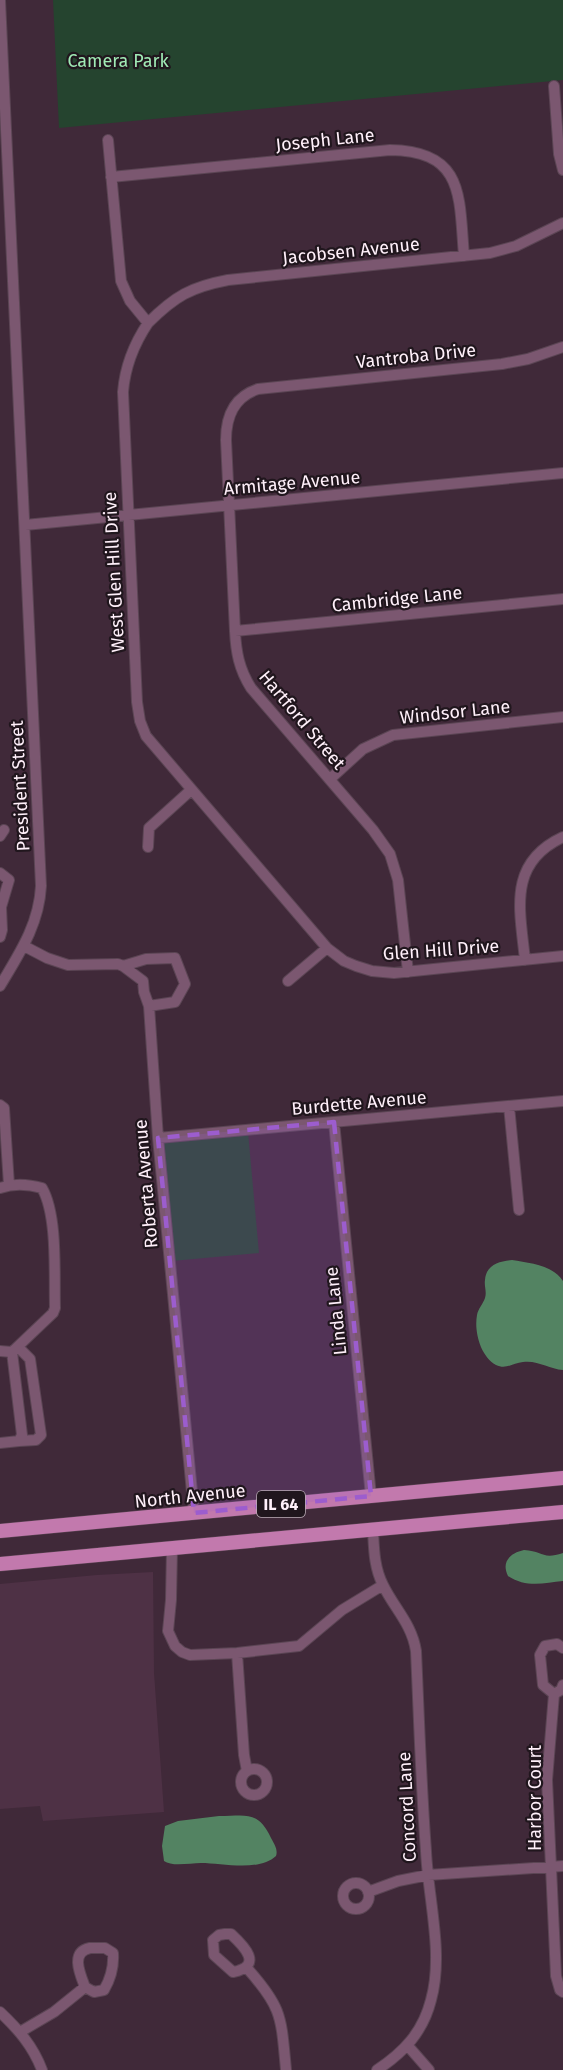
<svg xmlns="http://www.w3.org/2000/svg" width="563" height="2070" font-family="'Fira Sans',sans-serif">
	<rect width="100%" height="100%" fill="#402939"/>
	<!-- built -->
	<path fill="#4e3145" d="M153,1572l1,101 10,139 -121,9 -3,-15 -40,3v-225l97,-9z"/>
	<!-- green -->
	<path fill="#25442f" d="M53,0h510v80l-504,48z
		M248,1132l11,121 -87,8 -11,-121z"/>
	<!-- water -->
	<path fill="#538362" d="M512,1260c17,3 41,5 51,21v89c-14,-1 -25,-10 -40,-8 -10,1 -17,8 -27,3 -16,-9 -22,-34 -19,-50 1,-6 6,-11 8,-17 2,-6 -1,-12 0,-18 1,-15 14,-19 27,-20z
		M524,1550c19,1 18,10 39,3v28c-19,2 -37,7 -55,-5 -7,-14 2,-23 16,-26z
		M219,1816c27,0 39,-6 52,22 4,7 7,12 5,18 -17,16 -54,7 -75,7 -11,0 -29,4 -37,-2l-2,-15 3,-20 13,-5z"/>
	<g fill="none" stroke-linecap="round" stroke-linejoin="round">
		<defs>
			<path id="minor" d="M554,86l5,68 4,16
				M108,140l13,141 9,20 18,22c-14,21 -23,43 -25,69l14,310 3,19 6,15 181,212 17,13 12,5 16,5 22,2 169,-17
				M111,177l279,-27c75,1 69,47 74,106
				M148,323c27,-27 43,-36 80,-43l262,-27 26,-7 47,-23
				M25,525l538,-52
				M235,631l328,-32
				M330,779l33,-30 30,-14 170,-18
				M0,836l4,-6
				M148,847l1,-19 42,-38
				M0,873l9,7 -8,27 1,23 -2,7
				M24,946l23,12 21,7 50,-1 5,2 20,15 1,11 5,14 9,132 36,375
				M525,960c-5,-50 -18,-97 38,-123
				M123,966l23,-7 29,-1 10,26 -10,18 -26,4
				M408,972l-10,-92 -8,-26 -17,-24 -122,-142c-12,-19 -15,-36 -16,-57l-9,-191c0,-24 8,-43 32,-51l244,-25 26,-5 35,-12
				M288,981l39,-33
				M0,986c19,-32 39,-61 41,-100l-41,-886
				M0,1105l4,3 5,77
				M509,1106l10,104
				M334,1122l37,374
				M158,1138l405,-37
				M0,1188c14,-5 28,-4 42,0 16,28 12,87 13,120l-2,5 -41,39 -12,-1
				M18,1347l12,12 11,76 -5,5 -17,1
				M0,1443l19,-2 3,-6 -10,-83
				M373,1530c1,19 1,37 10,55 11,23 29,39 33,66 3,66 5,133 10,200 2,47 18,103 5,149 -8,32 -27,52 -54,70
				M172,1548l-1,52 -3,31 7,15 7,6 8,3 47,-2 62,-7 43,-36 41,-25
				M237,1653l7,102 3,16
				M554,1694l-7,86 9,196 4,14 3,2
				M554,1694l-11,-9 -3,-30 5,-9 12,-2 6,4
				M554,1694l7,-4 2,-5
				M241 1782a13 13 0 1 1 26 0a13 13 0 1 1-26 0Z
				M343 1896a13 13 0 1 1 26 0a13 13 0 1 1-26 0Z
				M368,1892l30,-11 30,-6 135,-9
				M225,1934h6c13,12 33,32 2,38l-19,-17 -1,-15 6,-5z
				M90,1948h15l8,5c1,14 -2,25 -9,37l-10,2 -9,-5c-5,-13 -15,-35 5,-39z
				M246,1967c37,41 35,50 40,103
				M0,2012c18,17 33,34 42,58
				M20,2032l34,-20 31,-25
				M408,2046l21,24"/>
			<path id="major" d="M0,1531l563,-53
				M0,1564l563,-52"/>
		</defs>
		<!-- minor casing -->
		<use href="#minor" stroke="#5b4554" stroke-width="12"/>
		<!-- major casing -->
		<use href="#major" stroke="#5b4554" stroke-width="15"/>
		<!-- minor -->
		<use href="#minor" stroke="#7b5770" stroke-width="10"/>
		<!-- major -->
		<use href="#major" stroke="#c279ad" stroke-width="14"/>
	</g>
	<!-- marked area -->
	<path fill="#9c5dce" fill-opacity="0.2" stroke="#9c5dce" stroke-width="4.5" stroke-dasharray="12 8" stroke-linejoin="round" d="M334,1122l37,374 -177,17 -36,-375z"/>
	<g text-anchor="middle" stroke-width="4.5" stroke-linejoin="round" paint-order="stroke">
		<!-- shield labels -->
		<rect fill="#20161d" stroke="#bcafb8" stroke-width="1.5" x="257" y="1491" width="48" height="26" rx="4.5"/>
		<g font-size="16" font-weight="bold" fill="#fff0fa">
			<text x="281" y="1510">IL 64</text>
		</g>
		<!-- park labels -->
		<g font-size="18" fill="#a0eab5" stroke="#20161d">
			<text x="118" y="67">Camera Park</text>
		</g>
		<!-- street labels -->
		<g font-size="18" fill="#fff0fa" stroke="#20161d">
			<text transform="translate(325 140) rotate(-6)" y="6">Joseph Lane</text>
			<text transform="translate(351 251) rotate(-6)" y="6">Jacobsen Avenue</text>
			<text transform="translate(416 356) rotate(-6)" y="6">Vantroba Drive</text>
			<text transform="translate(292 483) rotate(-5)" y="6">Armitage Avenue</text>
			<text transform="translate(114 572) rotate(-93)" y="6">West Glen Hill Drive</text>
			<text transform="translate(397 599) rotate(-6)" y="6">Cambridge Lane</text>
			<text transform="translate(455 712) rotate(-6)" y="6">Windsor Lane</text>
			<text transform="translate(302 720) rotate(50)" y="6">Hartford Street</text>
			<text transform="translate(20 786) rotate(-93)" y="6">President Street</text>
			<text transform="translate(441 950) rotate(-4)" y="6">Glen Hill Drive</text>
			<text transform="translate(359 1103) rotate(-5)" y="6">Burdette Avenue</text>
			<text transform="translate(146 1184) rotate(-95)" y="6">Roberta Avenue</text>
			<text transform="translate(336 1311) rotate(-96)" y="6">Linda Lane</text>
			<text transform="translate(190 1496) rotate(-6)" y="6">North Avenue</text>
			<text transform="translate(535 1798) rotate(-90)" y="6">Harbor Court</text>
			<text transform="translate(407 1807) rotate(-93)" y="6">Concord Lane</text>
		</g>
	</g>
</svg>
